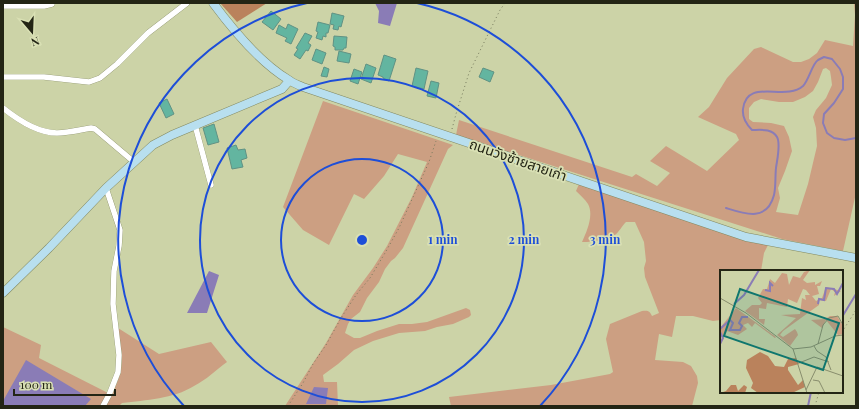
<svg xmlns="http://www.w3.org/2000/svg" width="859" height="409" font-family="'Playfair Display','Noto Sans Thai',serif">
	<rect width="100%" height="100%" fill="#ccd3a7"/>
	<!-- green -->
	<path fill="#cc9f82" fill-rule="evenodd" d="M854,3h2v190l-13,58 -61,-12 -326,-104 3,-15 173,57 4,-3 21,12 13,-13 -20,-12 16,-15 41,25 32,-31 -3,-6 -38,-17 11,-10 18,-29 27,-29 7,-2 32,15h8l8,-3 8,-6 8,-13 28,6 2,-31zM826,68l4,3 1,6 1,8 -6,13 -10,12 -3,7 3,11 1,18 -9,38 -10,31 -22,-3 4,-14 -2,-10 7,-17 7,-20 -3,-14 -5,-11 -13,-3 -18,-1 -4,-3v-11l5,-6 7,-3 18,3h14l12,-5 8,-6 5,-9 5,-13z
		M323,101l130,44 -5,4 -45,99 -8,10 -4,3 -6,8 -6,13 -12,16 -7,14 -9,7 -3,5 -3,9 9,5h6l17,-7 22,-7h13l15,-2 39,-14 4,2 1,5 -2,2 -16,7 -16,3 -12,4 -26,2 -26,8 -19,9 -16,14 -15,11 1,7h13l1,24h-53l41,-63 27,-48 20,-27 14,-22 25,-49 15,-35 -29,-8 -14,22 -20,23 -10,-5 -25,51 -26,-15 -20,-23z
		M579,184l168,56 21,5 -4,8 -3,18h-40v49l-8,1 -20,-5h-17l-4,21 -13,-3 -4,26 28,2 8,4 6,10 1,7 -6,23h-241l-2,-9 102,-12 59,-11 3,-2 -7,-33 4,-15 32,-13c6,-1 8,0 10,5l7,-3 -14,-36 -1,-9 2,-7 -2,-19 -9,-20h-9c-4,4 -7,10 -11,13 -9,6 -22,7 -33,7 5,-11 12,-27 6,-38 -3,-5 -8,-9 -12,-13z
		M3,327l38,18 -2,13 73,37 9,-23 1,-16 -4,-28 41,26 52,-12 16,20c-11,8 -21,18 -33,24 -21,13 -48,14 -72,17l-3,3h-116z"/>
	<!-- forest -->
	<path fill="#ba825c" d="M220,3h47l-30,19z"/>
	<!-- water -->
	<path fill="#8a7cb6" d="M375,3h22l-7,23 -12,-3 1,-12z
		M209,271l10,4 -12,38h-20z
		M26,360l65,39 -6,7h-82v-5z
		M314,387l14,1 -2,16h-20z"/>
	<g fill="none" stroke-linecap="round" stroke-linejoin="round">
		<!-- stream -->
		<path stroke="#8a7cb6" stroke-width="2" d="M726,208c19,6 41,14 48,-13 2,-8 1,-18 2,-27 1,-8 5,-24 1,-31 -5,-9 -17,-7 -25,-7 -6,-6 -10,-12 -9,-21 4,-32 42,-7 60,-23 6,-6 9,-22 15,-26 2,-1 4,-2 6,-3l8,2 8,10 3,8v12l-9,14 -10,11 -1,9 4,10 7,5 11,2 11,-2
			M842,317l14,-23
			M808,406l3,-14"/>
	</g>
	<!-- building -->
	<path fill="#63b5a0" stroke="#609284" d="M271,11l10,8 -8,11 -11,-8z
		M332,13l12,3 -3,11 -2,-1 -1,4 -5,-1 1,-4 -4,-1z
		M318,22l12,3 -2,8h-2v4l-3,-1 -1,4 -6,-2 2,-6 -2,-1z
		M288,24l10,5 -7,15 -6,-3 2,-3 -11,-5 3,-8 7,4z
		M305,33l7,3 -4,7 3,2 -3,6 -2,-1 -6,9 -6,-4 4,-6 -2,-1z
		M334,36l13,1 -1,11h-2l-1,2h-8v-3l-2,-1z
		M316,49l10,4 -4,11 -10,-4z
		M339,51l12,3 -2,9 -12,-2z
		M384,55l12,4 -7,22 -6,-3v-1l-5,-2z
		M366,64l10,4 -5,15 -10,-4z
		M324,67l5,2 -2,8 -6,-1z
		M416,68l12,3 -4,18 -12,-3z
		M483,68l11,4 -4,10 -11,-5z
		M354,69l8,3 -4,12 -8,-3z
		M431,81l8,2 -3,15 -9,-2z
		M167,99l7,15 -8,4 -7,-15z
		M214,124l5,18 -11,3 -5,-17z
		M236,145l2,5 7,-1 2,9 -6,2 2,7 -11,2 -5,-21z"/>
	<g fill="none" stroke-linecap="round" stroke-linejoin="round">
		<defs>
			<path id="street" d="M3,6h41l8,-2v-1
				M3,77h41l45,5 11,-4 17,-14 31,-31 39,-30
				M3,108c15,12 34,25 54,25 10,0 23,-3 34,-5l4,1 39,33
				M195,125l16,60
				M103,406l6,-11 9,-23 1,-17 -6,-51 1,-33 5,-25 1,-16 -14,-42"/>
			<path id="secondary" d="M213,3c20,27 46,59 76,77 4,3 9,5 14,7l443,150 110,21
				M3,293l46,-45 57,-60 47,-43 19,-10 110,-46 7,-8"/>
		</defs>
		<!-- street casing -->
		<use href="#street" stroke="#82885f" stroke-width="6"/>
		<!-- secondary casing -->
		<use href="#secondary" stroke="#82885f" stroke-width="9"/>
		<!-- path -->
		<path stroke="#75795c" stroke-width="1" stroke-dasharray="1 3" stroke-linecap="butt" d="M452,129l4,-15 13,-41 31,-63 5,-7
			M842,332l14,-22
			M288,406l15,-23 10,-19 13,-19 15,-27 15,-23 14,-17 15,-25 14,-25 30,-66 7,-21
			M815,406l4,-14"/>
		<!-- street -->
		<use href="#street" stroke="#fff" stroke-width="5.5"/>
		<!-- secondary -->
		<use href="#secondary" stroke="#b8dfef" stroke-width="8"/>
	</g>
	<!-- distance rings -->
	<g fill="none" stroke="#1d4ed8" stroke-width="2">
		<circle cx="362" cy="240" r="81"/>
		<circle cx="362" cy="240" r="162"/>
		<path d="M184 406A243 243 0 0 1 307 3M417 3A243 243 0 0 1 540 406"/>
	</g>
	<g text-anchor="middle" stroke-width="3.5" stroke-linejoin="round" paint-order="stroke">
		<!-- street labels -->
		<g font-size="14" fill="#232515" stroke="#d9e0b4">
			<text transform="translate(518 160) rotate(19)" y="5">ถนนวังซ้ายสายเก่า</text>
		</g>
	</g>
	<!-- overview -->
	<g transform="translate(720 270)">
		<rect width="123" height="123" fill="#ccd3a7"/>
		<path d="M90,0l-7,10 4,3 8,-1v3l7,-4 -2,5h-3l2,8 -7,2 4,5 6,-3 4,-11 15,4 -7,5 1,-4 -4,-3 -5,12 -7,-1v5l-36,26 -3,4 3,2 12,-8 2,3 1,3 -8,11 -13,-11 19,-17 -15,-3 19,-1 2,-16 4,2 -1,-5h5l-4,-5 -3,-1 -6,14 -9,-4 -1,8 -20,-4 -1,6 -7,-1v11h6l-1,6 -19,-14 7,-6h8l2,-2 -4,-5 5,-9h4l3,-10 5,4 7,-10 5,1 2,11 4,-9 7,2 4,-6zM16,38l40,29 -1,1 -20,-15 -3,4 -4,-4 -5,2 4,4 -9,6 -11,-4 -7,15 2,-9 -2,-9zM110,46h7l6,10v8l-5,1 -12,-15 -4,8 -11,-8 14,-1z" fill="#cc9f82"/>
		<path d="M40,82l8,4 7,10 9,1 4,-8 8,-1 3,6 -11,3v3l10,15 5,-5 2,7 -13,6h-34l-7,-5 2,-5 -7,-15 1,-8zM11,115h5l2,6 6,-6 3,2 -2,6h-25l6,-2z" fill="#ba825c"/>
		<path fill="none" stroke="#8a7cb6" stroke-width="2" d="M45,20l5,1v-8l3,3M14,34l10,-9 15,-25M98,34l1,-5 5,1 2,-12 8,1 3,5 6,-11M0,59l10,-9 3,3 -3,7h10l2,-4 -3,-3 3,-6h6M0,62l3,6 -3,6"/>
		<path fill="none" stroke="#888d6d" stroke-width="1" d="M0,28l26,15 47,36 14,44M98,74l5,-19 6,-7 9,-2 5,9M94,76l3,5 9,6 5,13M73,79l18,-2 24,-11 8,-1M79,93l15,-6 15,5M93,110l6,1 6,12M86,120l11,-23 26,9"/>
		<path fill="#0f766e" fill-opacity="0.15" stroke="#0f766e" stroke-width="2" d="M20,19l99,34 -16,47 -99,-34z"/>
		<rect width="123" height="123" fill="none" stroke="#232515" stroke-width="2"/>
	</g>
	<circle cx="362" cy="240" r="6" fill="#1d4ed8" stroke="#d9e0b4" stroke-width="2"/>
	<g font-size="12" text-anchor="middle" font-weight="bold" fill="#1d4ed8" stroke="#d9e0b4" stroke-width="3.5" stroke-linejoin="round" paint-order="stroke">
		<text x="443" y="244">1 min</text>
		<text x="524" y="244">2 min</text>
		<text x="605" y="244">3 min</text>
	</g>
	<!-- border -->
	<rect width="859" height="409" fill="none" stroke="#232515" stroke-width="8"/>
	<!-- north arrow -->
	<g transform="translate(32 32) rotate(161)" stroke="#d9e0b4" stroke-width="3" paint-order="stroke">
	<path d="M0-3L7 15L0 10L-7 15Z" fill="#232515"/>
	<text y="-6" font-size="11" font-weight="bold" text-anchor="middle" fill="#232515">N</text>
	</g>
	<!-- scale -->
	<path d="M14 389v6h101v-6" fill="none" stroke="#232515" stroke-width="2"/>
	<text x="20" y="389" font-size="12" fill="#232515" stroke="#d9e0b4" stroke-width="3" paint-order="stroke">100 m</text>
</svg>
